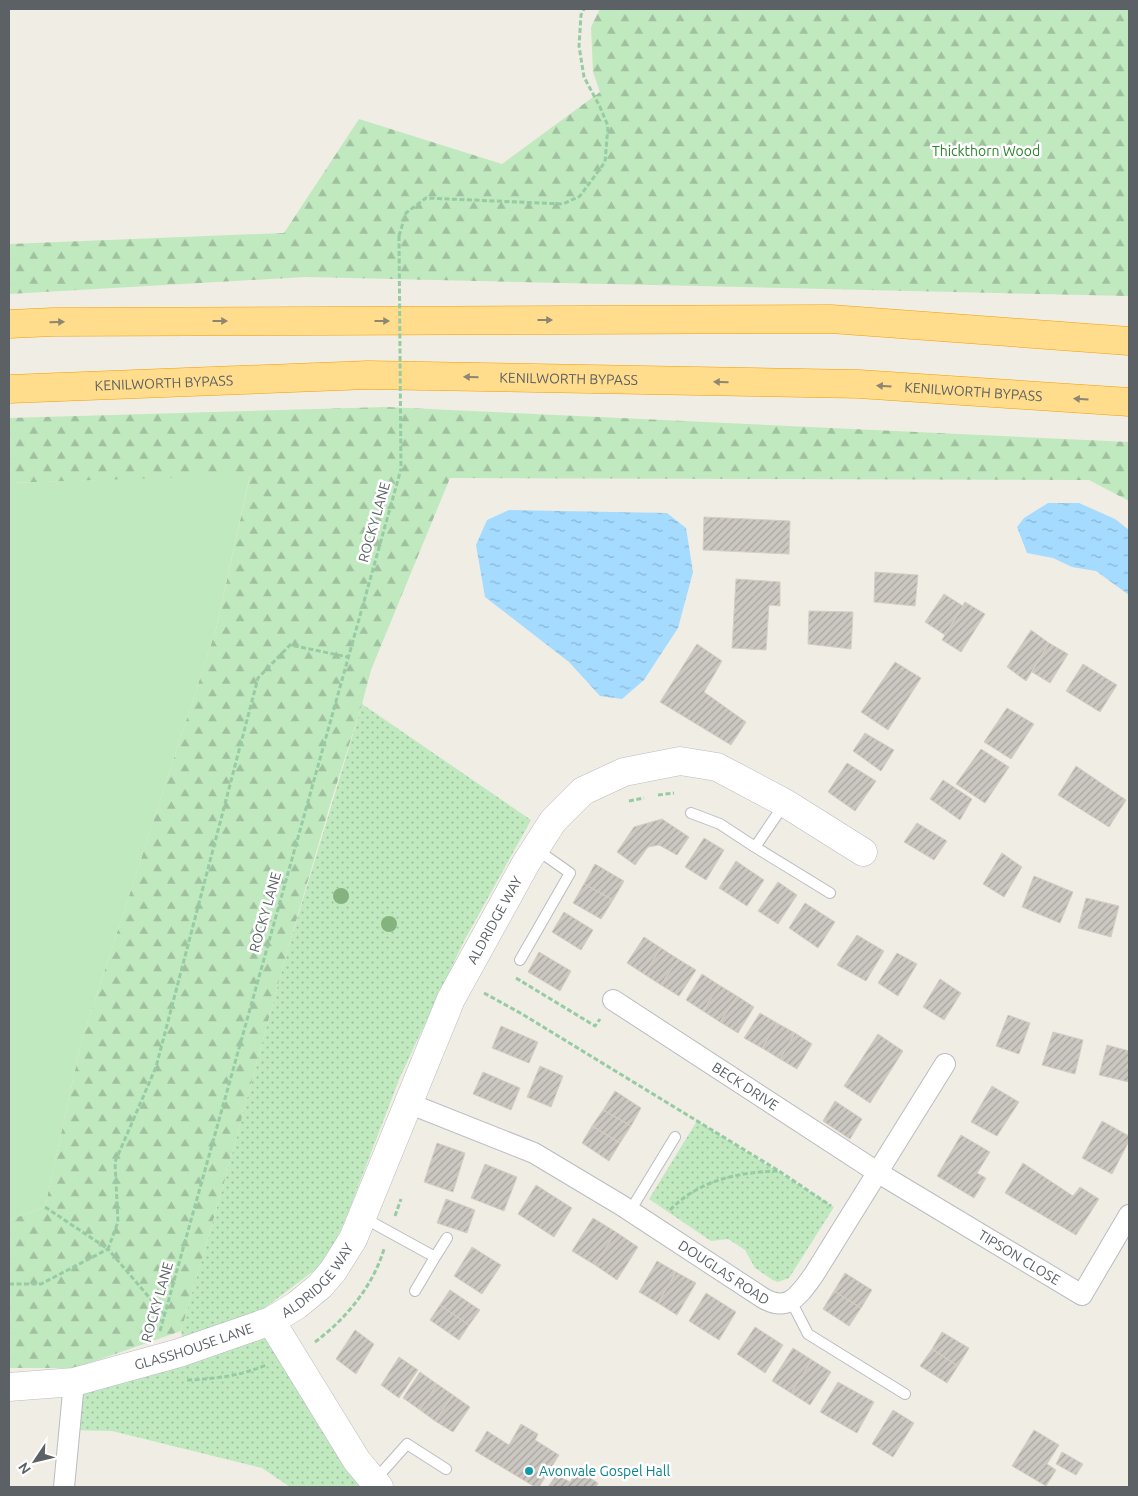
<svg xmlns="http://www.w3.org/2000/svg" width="1138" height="1496" font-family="Ubuntu,sans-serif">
	<defs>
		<pattern id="grass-dots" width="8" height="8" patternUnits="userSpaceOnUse" patternTransform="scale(1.25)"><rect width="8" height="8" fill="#c1e9bf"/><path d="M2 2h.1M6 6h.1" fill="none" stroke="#a0c09f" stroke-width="1.8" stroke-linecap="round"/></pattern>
		<pattern id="forest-firs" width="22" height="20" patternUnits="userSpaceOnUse" patternTransform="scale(1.25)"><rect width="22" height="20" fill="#c1e9bf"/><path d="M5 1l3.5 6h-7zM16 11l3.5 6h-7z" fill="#a0c09f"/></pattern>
		<pattern id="water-ripples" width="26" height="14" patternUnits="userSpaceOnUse" patternTransform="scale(1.25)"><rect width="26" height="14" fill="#a5dbff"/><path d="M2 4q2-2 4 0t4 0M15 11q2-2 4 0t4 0" fill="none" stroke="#8ab5d2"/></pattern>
		<pattern id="building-hatch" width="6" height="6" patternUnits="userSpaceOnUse" patternTransform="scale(1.25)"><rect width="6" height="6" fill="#cbc7c1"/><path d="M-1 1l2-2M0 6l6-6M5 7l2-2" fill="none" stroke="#a8a5a1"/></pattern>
	</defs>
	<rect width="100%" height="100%" fill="#f0ede4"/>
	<!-- grass -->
	<path fill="url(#grass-dots)" d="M362,704l169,116 -67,121 -64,136 -52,136 -17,38 -15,18 -58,44 -75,29 -2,-11 43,-148 61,-224z
		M697,1121l137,86 -45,71 -11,4 -5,-2 -18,-12 -10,-18 -6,-4 -11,-7 -17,2 -62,-42z
		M271,1321l107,166h-88l-28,-19 -150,-37 -43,-1 5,-48z"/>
	<!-- forest -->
	<path fill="url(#forest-firs)" d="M600,9h529v287l-823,-19 -297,17v-50l275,-11 75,-114 143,45 98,-72 -7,-20 -2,-45z
		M386,407l743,35v59l-40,-21 -639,-2 -79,192 -9,34 -32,101 -45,154 -61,224 -43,148 -106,37h-66v-148l36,-13 36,-164 135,-414 34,-153 -241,7v-65z"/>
	<!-- green -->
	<path fill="#c1e9bf" d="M250,475l-34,154 -135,414 -36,164 -36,13v-737z"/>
	<!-- water -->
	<path fill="url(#water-ripples)" d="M1048,503h31l36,16 14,11v65l-33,-24 -24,-4 -19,-9 -26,-5 -10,-26 7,-9z
		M509,510l158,3 19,15 7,44 -15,56 -34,52 -22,19 -22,-3 -31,-34 -84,-65 -9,-52 11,-25z"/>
	<!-- building -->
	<path fill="url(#building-hatch)" stroke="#d5cec2" d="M704,517l86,4 -1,33 -86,-4z
		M875,572l43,3 -3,31 -41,-4z
		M736,579l44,3v24l-11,-1 -3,45 -34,-2z
		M944,594l19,12 -18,29 -20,-13z
		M965,602l20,12 -24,38 -19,-12z
		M809,611l44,1 -2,37 -43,-5z
		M1031,630l18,13 -23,38 -19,-14z
		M1049,643l19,11 -18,29 -18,-11z
		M697,644l25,17 -18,31 42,30 -15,23 -71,-43z
		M895,662l26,16 -33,52 -27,-18z
		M1083,664l34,21 -17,27 -34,-21z
		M1007,708l27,16 -23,35 -27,-17z
		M865,733l29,17 -13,21 -28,-20z
		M981,749l28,18 -24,36 -29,-19z
		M847,763l29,18 -21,30 -27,-19z
		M1076,766l50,34 -17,27 -51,-32z
		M943,780l29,19 -12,21 -30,-21z
		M662,819l27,18 -12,18 -18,-10 -11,2 -13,18 -18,-13 17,-25z
		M917,823l30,18 -13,19 -30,-18z
		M704,838l20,12 -18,30 -21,-13z
		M1002,853l20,14 -18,30 -21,-13z
		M736,861l28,19 -17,26 -28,-18z
		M595,864l29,17 -11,19 -29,-16z
		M1034,876l39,16 -13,31 -38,-16z
		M778,882l19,13 -19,29 -20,-13z
		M584,884l29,16 -12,19 -28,-16z
		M1086,898l33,8 -8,31 -33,-9z
		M805,903l30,19 -17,26 -29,-20z
		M564,912l29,18 -12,20 -29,-18z
		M857,935l27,16 -18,30 -29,-16z
		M644,937l17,11 -17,26 -17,-11z
		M661,948l17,11 -17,26 -17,-11z
		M539,952l32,19 -11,20 -32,-19z
		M897,953l20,11 -19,32 -20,-13z
		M678,959l18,11 -17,26 -18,-11z
		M702,974l17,11 -16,26 -17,-11z
		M940,979l21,14 -17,27 -21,-13z
		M719,985l18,11 -17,26 -17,-11z
		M737,996l17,11 -16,26 -18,-11z
		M760,1013l17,10 -15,25 -18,-10z
		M1008,1015l22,8 -11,31 -23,-8z
		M777,1023l18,10 -15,26 -18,-11z
		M501,1026l37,16 -9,21 -37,-15z
		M1053,1032l30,8 -8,34 -33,-9z
		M795,1033l17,11 -15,25 -17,-10z
		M878,1034l25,17 -33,52 -26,-17z
		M1107,1045l22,6v31l-30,-7z
		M540,1066l23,10 -12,31 -24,-10z
		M483,1072l37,16 -9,22 -38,-16z
		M992,1086l27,16 -22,34 -26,-14z
		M615,1091l26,17 -10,18 -28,-16z
		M835,1101l27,18 -12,20 -27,-18z
		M603,1110l28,16 -11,17 -28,-17z
		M1102,1121l27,15v5l-17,33 -30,-16z
		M592,1126l28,17 -11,18 -27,-18z
		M961,1135l29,17 -13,21 9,5 -12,20 -37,-22z
		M437,1143l28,10 -12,39 -29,-10z
		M1023,1163l50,33 7,-9 19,12 -23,36 -71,-42z
		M485,1164l32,13 -13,34 -33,-13z
		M536,1185l36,23 -18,29 -36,-23z
		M446,1199l29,11 -8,23 -30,-10z
		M593,1218l23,14 -21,33 -23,-14z
		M616,1232l22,15 -21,33 -22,-15z
		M472,1247l29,18 -19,29 -28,-18z
		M657,1261l19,11 -18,31 -19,-11z
		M676,1272l20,11 -19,32 -19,-12z
		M845,1273l27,17 -11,18 -27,-17z
		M450,1290l30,20 -11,15 -29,-20z
		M834,1291l27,17 -12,18 -26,-17z
		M706,1293l30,19 -17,28 -30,-19z
		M440,1305l29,20 -10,15 -29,-20z
		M755,1327l28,18 -18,28 -28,-19z
		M355,1330l19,14 -18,30 -20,-15z
		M942,1332l27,16 -11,18 -26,-17z
		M793,1348l19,12 -21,33 -19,-12z
		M932,1349l26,17 -11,17 -27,-17z
		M399,1357l19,13 -19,28 -18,-13z
		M812,1360l19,12 -21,33 -19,-12z
		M420,1372l17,12 -17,26 -17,-12z
		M838,1382l36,20 -17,31 -37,-21z
		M437,1384l16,11 -18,26 -15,-11z
		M453,1395l17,12 -17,25 -18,-11z
		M893,1410l21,13 -21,34 -21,-13z
		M521,1424l17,10 -3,6 24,15 -20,32h-4l-60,-36 12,-20 22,14z
		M1034,1430l25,15 -12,19 9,6 -10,16 -34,-20z
		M1062,1452l21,12 -7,11 -20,-11z
		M577,1470l21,13 -2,4h-48l9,-13 13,8z"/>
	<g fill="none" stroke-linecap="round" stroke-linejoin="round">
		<defs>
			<path id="lane" d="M785,803l-30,44 75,46
				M691,813l29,11 35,23
				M520,960l50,-87 -34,-24
				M630,1211l45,-74
				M364,1218l71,39 -20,34
				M435,1257l12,-19
				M791,1301l17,33 97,60
				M375,1480l32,-36 39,25"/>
			<g id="street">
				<path id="s1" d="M613,1000l264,172 205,123 47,-80"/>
				<path id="s2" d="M408,1103l126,50 87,52 142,93c25,15 36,-3 50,-22l132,-212"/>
				<path d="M64,1487l10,-105"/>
			</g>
			<g id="secondary">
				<path d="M271,1321l86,140 22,26"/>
				<path id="s3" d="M9,1387l65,-5 105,-29 92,-32 26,-16 23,-19 13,-15 20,-32 98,-240 75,-136 27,-42 30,-30 41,-19 56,-11 37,6 68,36 78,49"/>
			</g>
			<g id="highway">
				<path d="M9,324l44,-2 778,-3 298,22"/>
				<path id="s4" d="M9,389l359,-14 491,9 270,18"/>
			</g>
		</defs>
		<!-- lane casing -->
		<use href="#lane" stroke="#b9bcc1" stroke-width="12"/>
		<!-- street casing -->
		<use href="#street" stroke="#b9bcc1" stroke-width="22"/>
		<!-- secondary casing -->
		<use href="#secondary" stroke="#b8bcc1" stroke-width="29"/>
		<!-- highway casing -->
		<use href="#highway" stroke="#f49d00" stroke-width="29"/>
		<!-- path -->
		<path stroke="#97cba4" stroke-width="3" stroke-dasharray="5 2.5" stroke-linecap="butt" d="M399,236l7,-23 20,-15 137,6 17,-8 25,-34 3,-36 -8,-19 -16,-30 -5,-31 2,-31 3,-6
			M658,795l16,-2
			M629,801l15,-3
			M516,978l79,48 5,-7
			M484,993l38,21 257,157 52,35
			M45,1207l63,42 10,-27 -3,-60 41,-95 102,-389 32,-33 58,12
			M670,1210c29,-30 69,-38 109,-39
			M395,1216l6,-17
			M9,1284h32l67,-35 57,67
			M160,1331l241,-862
			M315,1342c31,-23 58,-56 69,-93
			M187,1380c28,-1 53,-4 79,-15"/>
		<!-- lane -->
		<use href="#lane" stroke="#fff" stroke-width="10"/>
		<!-- street -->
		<use href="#street" stroke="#fff" stroke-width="20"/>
		<!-- secondary -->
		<use href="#secondary" stroke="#fff" stroke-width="28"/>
		<!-- highway -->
		<use href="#highway" stroke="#ffdd8c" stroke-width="28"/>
		<!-- path-bridge -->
		<path stroke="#97cba4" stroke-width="3" stroke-dasharray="5 2.5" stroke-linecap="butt" d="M399,236l2,233"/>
	</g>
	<!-- trees -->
	<g fill="#85b380">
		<circle cx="341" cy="896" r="8"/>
		<circle cx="389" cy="924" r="8"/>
	</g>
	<!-- one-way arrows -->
	<defs><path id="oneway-solid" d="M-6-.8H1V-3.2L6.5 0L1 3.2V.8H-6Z" transform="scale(1.25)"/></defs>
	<g fill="#8d8671">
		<use href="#oneway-solid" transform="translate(545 320)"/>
		<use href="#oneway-solid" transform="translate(220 321)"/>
		<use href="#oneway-solid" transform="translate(382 321)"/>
		<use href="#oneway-solid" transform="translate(57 322) rotate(-1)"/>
		<use href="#oneway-solid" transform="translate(471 377) rotate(-179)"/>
		<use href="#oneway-solid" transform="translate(721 382) rotate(-179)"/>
		<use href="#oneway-solid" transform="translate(884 386) rotate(-176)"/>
		<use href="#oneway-solid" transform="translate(1081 399) rotate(-176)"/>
	</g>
	<!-- markers -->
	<circle fill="#0f9aa8" stroke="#fff" stroke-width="2" cx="529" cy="1471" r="5"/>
	<g text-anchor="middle" stroke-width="5" stroke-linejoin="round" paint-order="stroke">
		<!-- park labels -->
		<g font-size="14" fill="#2e832f" stroke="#fff">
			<text x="986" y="156">Thickthorn Wood</text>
		</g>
		<!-- street labels -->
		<g font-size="14" fill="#5c6166" stroke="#fff">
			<text dy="5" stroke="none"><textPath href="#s4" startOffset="560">KENILWORTH BYPASS</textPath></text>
			<text dy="5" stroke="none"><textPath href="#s4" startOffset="155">KENILWORTH BYPASS</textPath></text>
			<text dy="5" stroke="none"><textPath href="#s4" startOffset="965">KENILWORTH BYPASS</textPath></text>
			<text transform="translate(374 522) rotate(-74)" y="5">ROCKY LANE</text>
			<text transform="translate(265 912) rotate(-74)" y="5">ROCKY LANE</text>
			<text dy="5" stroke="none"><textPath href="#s3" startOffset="739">ALDRIDGE WAY</textPath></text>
			<text dy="5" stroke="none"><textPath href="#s1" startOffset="158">BECK DRIVE</textPath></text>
			<text dy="5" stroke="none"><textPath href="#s1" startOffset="481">TIPSON CLOSE</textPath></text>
			<text dy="5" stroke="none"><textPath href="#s2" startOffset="360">DOUGLAS ROAD</textPath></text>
			<text dy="5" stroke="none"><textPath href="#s3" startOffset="334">ALDRIDGE WAY</textPath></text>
			<text transform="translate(157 1302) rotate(-74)" y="5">ROCKY LANE</text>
			<text dy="5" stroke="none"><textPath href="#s3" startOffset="190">GLASSHOUSE LANE</textPath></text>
		</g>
		<!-- culture labels -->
		<g font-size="14" fill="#0d838f" stroke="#fff" text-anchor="start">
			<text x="539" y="1476">Avonvale Gospel Hall</text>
		</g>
	</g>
	<!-- border -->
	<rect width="1138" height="1496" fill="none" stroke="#5c6166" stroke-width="20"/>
	<!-- north arrow -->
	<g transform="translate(35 1461) rotate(235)" stroke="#ffffff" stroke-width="4" paint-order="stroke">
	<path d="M0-4L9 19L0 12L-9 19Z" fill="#5c6166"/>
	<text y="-8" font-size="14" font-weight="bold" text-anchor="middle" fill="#5c6166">N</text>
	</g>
</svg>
